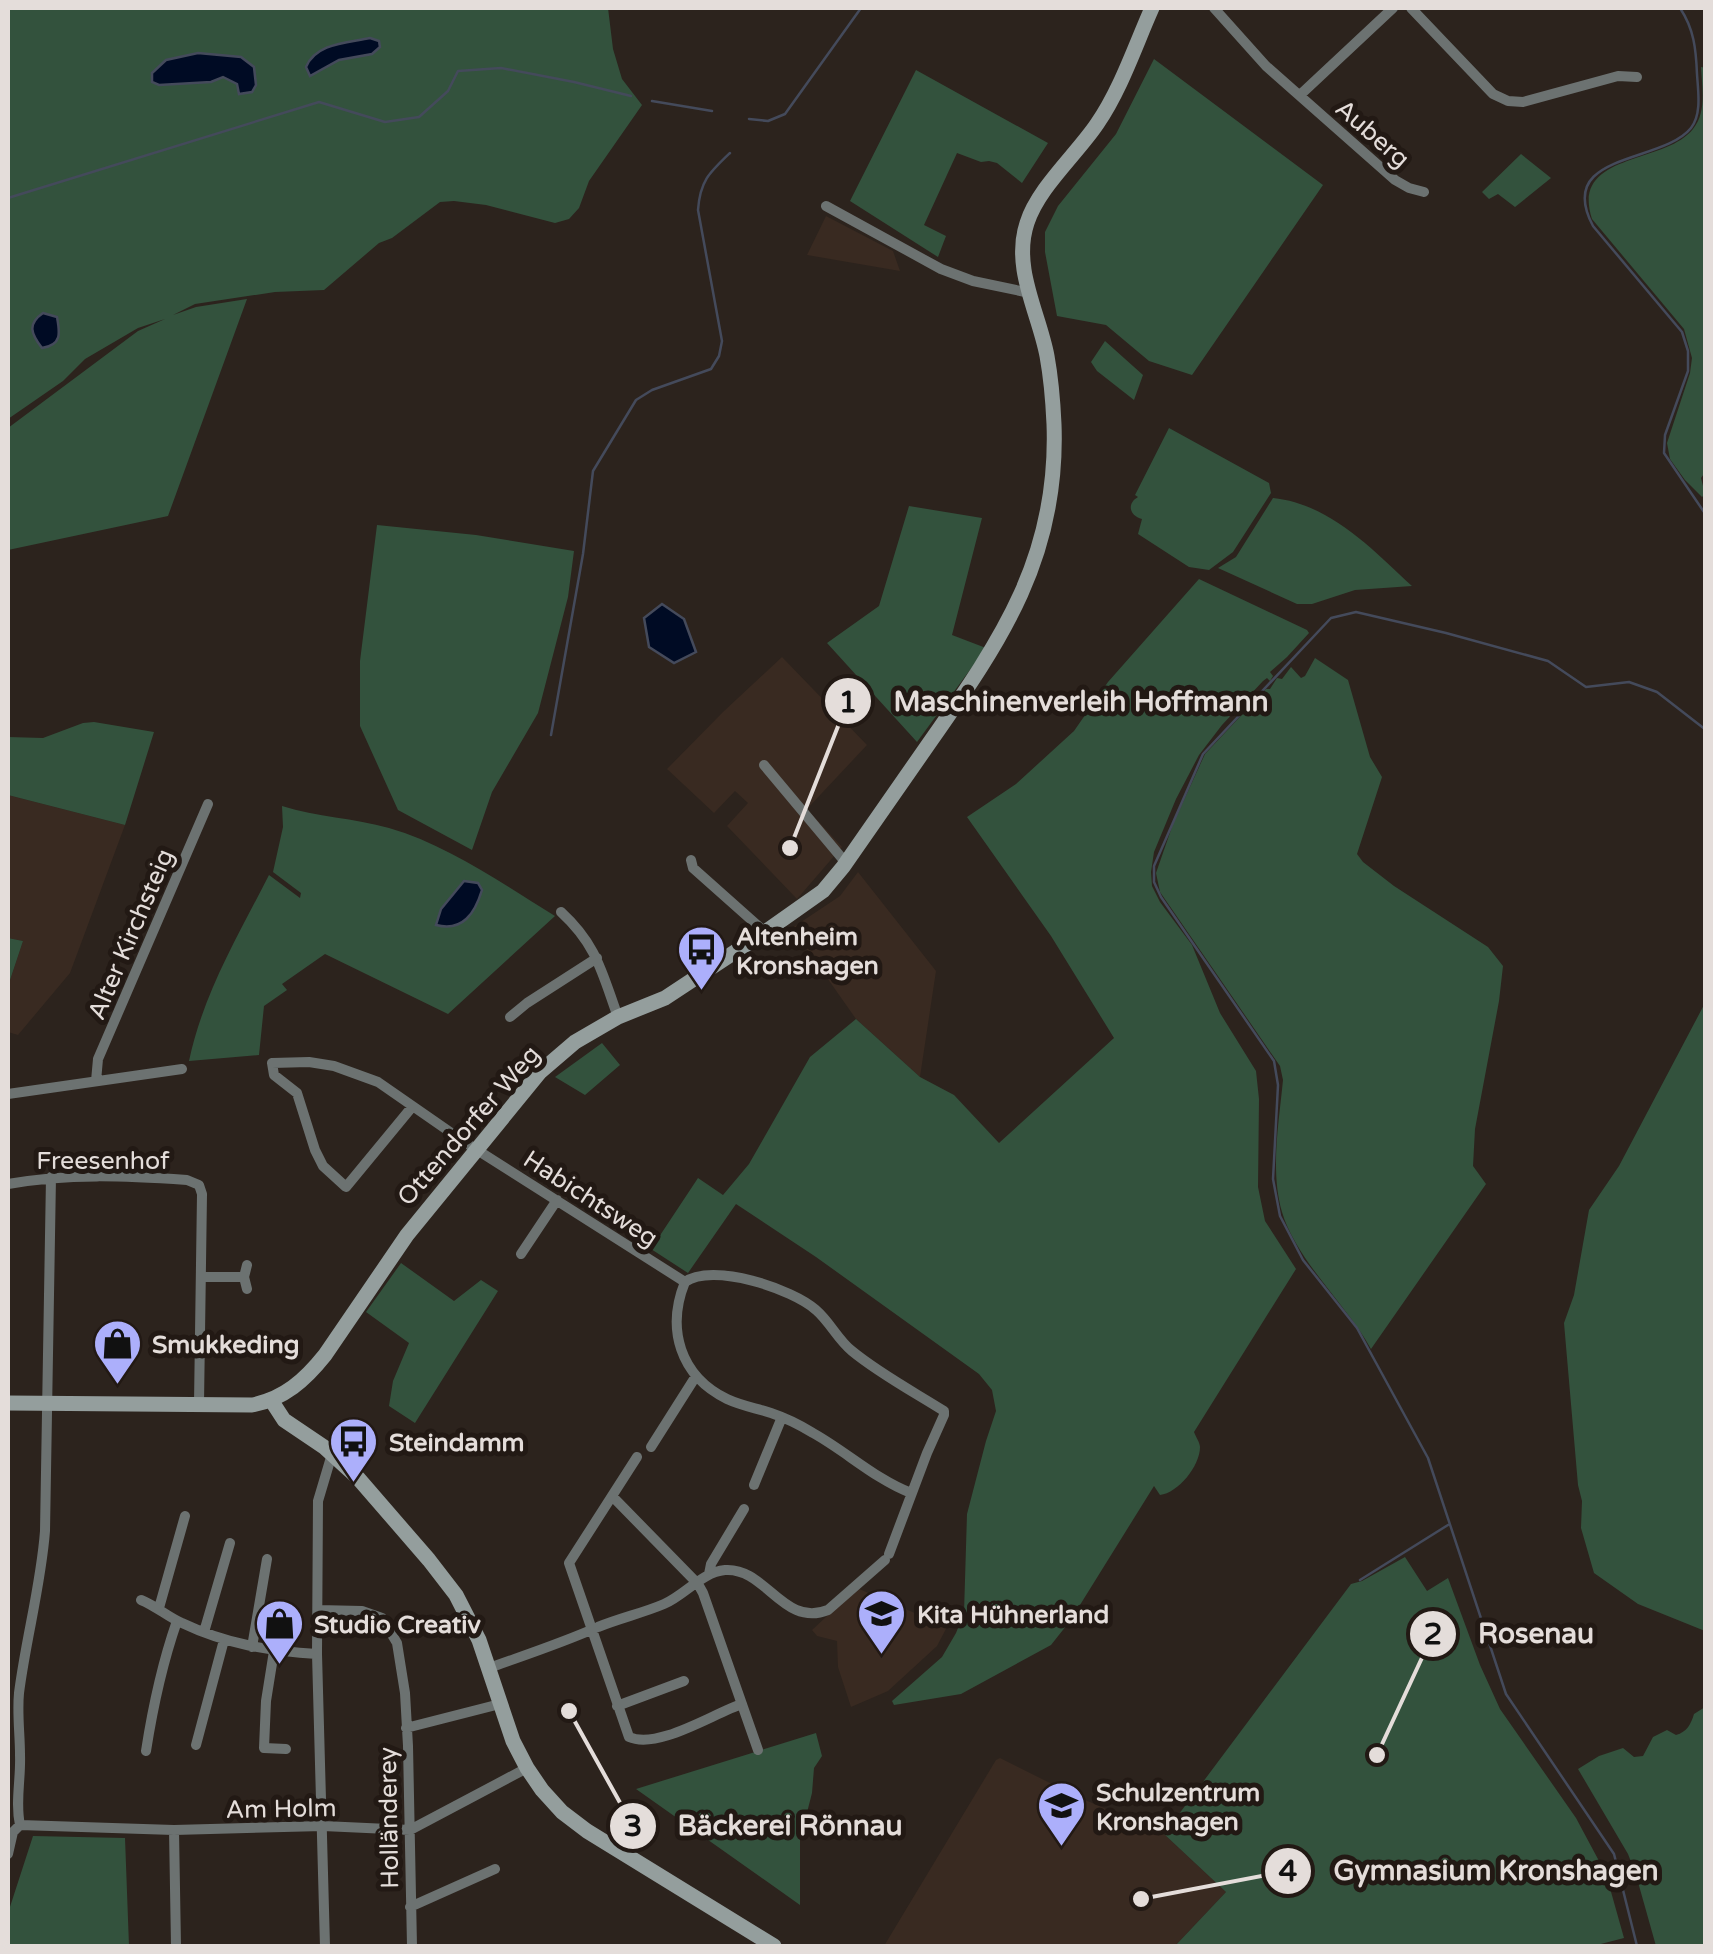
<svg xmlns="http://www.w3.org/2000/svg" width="1713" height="1954" font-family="'Varela Round',sans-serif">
	<rect width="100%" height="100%" fill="#2c231d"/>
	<!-- built -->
	<path fill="#392a21" d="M826,216l67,35 7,20 -93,-16z
		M782,657l85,88 -60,64 35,38 -45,52 -70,-73 21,-23 -13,-12 -21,22 -47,-44 56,-57z
		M8,795l117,30 -55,148 -52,62 -10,-3v-46l15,-45 -15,-3z
		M858,872l78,99 -16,106 -64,-58 -64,-91 48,-32z
		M857,1588l90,39 -10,19 -49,45 -37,16 -13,-40 -1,-26 -20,-5 -5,-6z
		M1000,1758l76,38 88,38 62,58 -51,54h-291l112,-186z"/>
	<!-- green -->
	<path fill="#33523d" d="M8,8h600l5,41 9,30 20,26 -53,76 -10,27 -10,11 -14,4 -69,-18 -32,-4 -14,1 -48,36 -13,5 -55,47 -49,2 -80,12 -22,11 23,-8 51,-8 -79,217 -160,34v-122l130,-97 27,-12 -27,9 -53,31 -22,22 -55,38z
		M1154,59l169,126 -131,190 -43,-14 -43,-36 -49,-9 -12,-64v-20l13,-26 58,-72z
		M1701,67l5,1v403l-5,7 4,16 -3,3 -17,-17 -15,-21 -3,-16 23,-70 2,-15 -8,-29 -92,-110c-22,-67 73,-54 101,-90 14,-17 9,-42 8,-62z
		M916,70l132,73 -26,40 -25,-20 -8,-2 -8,1 -24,-9 -33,72 22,11 -8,21 -88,-56z
		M1521,154l30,24 -36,29 -17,-13 -9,5 -7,-7z
		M1105,341l38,34 -9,25 -37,-29 -6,-9z
		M1169,428l100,55 2,10 -38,59 -24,18 -20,-3 -51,-33 4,-15c-12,-3 -16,-15 -4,-22l-3,-2z
		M1273,498c57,6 99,51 139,88l-57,4 -43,14h-15l-79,-36 18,-11z
		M909,506l73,12 -30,117 34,13 -69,94 -90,-99 52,-37z
		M377,525l99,10 98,16 -6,46 -30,116 -46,79 -20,58 -74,-40 -38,-84v-65z
		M1199,579l108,51 2,3 -22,24 -17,15 3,4 -3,5 -3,-3 -4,3 -41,44 -23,30 -23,44 -22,53 -3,20 1,14 8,16 32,43 28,68 36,58 3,28 -1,88 7,34 31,48 -102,163c2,5 6,11 6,15 0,19 -22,46 -40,48l-6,-9 -84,135 -19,24 -90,49 -67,11 -2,-4 50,-44 14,-24 8,-20 3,-99 19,-73 10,-30 -4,-21 -13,-16 -163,-117 -80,-53 -48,69 -37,-24 47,-71 25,17 26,-31 61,-107 46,-38 64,58 34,18 45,48 115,-105 -63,-102 -84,-119 49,-33 58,-53 34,-49z
		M1315,658l33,22 22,77 12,20 -25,77 6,8 31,24 94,61 15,19 -4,35 -24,128 -2,37 13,18 -115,165c-24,-44 -75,-89 -89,-137 -12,-41 -3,-90 1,-132l-3,-14 -120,-174 -4,-19 17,-49 32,-70 61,-65h4l7,-11 5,1 9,-12 10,11 4,-2z
		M94,722l60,10 -29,93 -117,-30v-58l35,1 40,-15z
		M282,806c35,11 72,12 107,22 59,17 114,56 166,88l-107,98 -123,-60 -43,30 5,6 -23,16 -5,49 -70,6c14,-67 49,-125 80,-186l31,23 1,-5 -28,-21 10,-45z
		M8,938l15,3 -15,45z
		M1705,1003v628l-67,-27 -44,-31 -13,-45 1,-27 -4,-16 -14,-162 10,-28 15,-85 30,-44z
		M602,1043l18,22 -35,30 -30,-18z
		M401,1263l53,38 27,-21 17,11 -83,132 -26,-17 4,-25 16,-38 -43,-31z
		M1405,1557l22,34 21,-13 32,87 20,44 76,109 30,56 18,64 -31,8h-418l51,-54 -62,-58 187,-250 11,-3z
		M1705,1707v239h-49l-20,-71 -8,-21 -50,-85 21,-13 24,-8 11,9 9,-1 10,-19 14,-7 9,5c11,-3 15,-11 18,-21z
		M816,1733l6,23 -8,12 -2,25 -12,47v65l-164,-116z
		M33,1836l92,2 4,108h-121v-33z"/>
	<!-- water -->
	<path fill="#000b24" stroke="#444a5b" stroke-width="2.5" d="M370,38l9,3 1,6 -8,7 -33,6 -29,16 -4,-9c10,-24 41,-24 64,-29z
		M198,53l43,4 13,10 2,18 -4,7 -13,2 -2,-10 -14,-7 -12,5 -52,3 -7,-3v-9l14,-13z
		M43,313l14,4c3,16 5,28 -15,31 -11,-14 -15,-24 1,-35z
		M662,604l22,15 12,33 -22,11 -25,-16 -5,-29z
		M464,881l14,2 4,7c-7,23 -19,42 -46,35l5,-16z"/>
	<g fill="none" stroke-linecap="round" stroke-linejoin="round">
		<!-- stream -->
		<path stroke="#444a5b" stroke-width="2.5" d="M1680,8c14,21 16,41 17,66 1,17 5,40 -6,54 -29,36 -137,24 -98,98l89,106 6,19v20l-23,64 -1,18 42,62
			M652,101l60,10
			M749,119l19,2 17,-7 76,-106
			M8,198l311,-96 66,20 34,-5 29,-26 10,-20 43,-3 73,14 57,14
			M551,735l32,-181 10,-83 43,-71 16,-10 59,-21 8,-13 3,-15 -24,-131c2,-29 11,-37 32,-57
			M1360,1580l88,-55
			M1637,1946l-23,-92 -108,-160 -78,-236 -71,-130 -54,-68 -23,-44 -7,-37 5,-94 -4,-24 -113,-164 -7,-15v-16l49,-112 128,-136 25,-6 90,21 102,28 38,26 43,-5 28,10 49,38"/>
		<!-- street -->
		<path stroke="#6c7271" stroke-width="10" d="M1214,8l52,58 129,114 14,8 15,4
			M1411,8l82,86 15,7 15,1 95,-26 19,1
			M1300,95l93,-87
			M826,206l115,63 32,12 57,12
			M764,765l82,98
			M691,860l2,8 72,64
			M561,912c36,33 41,61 57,105
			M510,1017l17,-14 70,-45
			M96,1081l2,-22 110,-255
			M8,1094l174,-25
			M412,1107l-66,80 -23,-21 -8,-16 -18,-57 -23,-18 -2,-12 37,-1 25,4 44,16 85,59 222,141
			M8,1184c60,-11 118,-8 179,-4l12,5 3,9 -3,210
			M521,1254l36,-54
			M201,1277h43
			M685,1282c27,-20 108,7 131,28 14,12 22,30 36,41 28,23 62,41 92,60v4l-17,38 -38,101
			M685,1282c-19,47 -5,94 42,117 15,7 29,9 44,14 15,5 29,12 42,20 34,19 62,46 98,60
			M247,1289l-3,-12 3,-12
			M651,1447l45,-71
			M637,1457l-68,106 60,174c29,13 85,-24 113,-33
			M754,1485l28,-68
			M612,1496l86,88 5,9 55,157
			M709,1574l2,-10 33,-55
			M141,1600c15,6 27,17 41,23 44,21 87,28 135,31
			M159,1608l26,-92
			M318,1610l44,1 20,7 15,25 8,50 3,53 4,200
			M204,1632l26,-89
			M252,1647l15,-88
			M274,1651l-8,50 -2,47 22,1
			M489,1668c36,-13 73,-25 109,-41 22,-9 45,-14 66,-23 21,-9 38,-32 61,-34 41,-3 58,58 103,40l57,-50
			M617,1706l67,-25
			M406,1728l94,-24
			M196,1745l28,-105
			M146,1751c7,-45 16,-87 31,-130
			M20,1825l154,5 149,-4 87,4 117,-62
			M174,1830l2,116
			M8,1854l5,-22 7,-7c-5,-23 1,-46 0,-70 0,-21 -3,-41 -1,-62 7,-55 22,-108 26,-162l6,-354
			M410,1907l85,-38
			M325,1946l-8,-292 1,-153 14,-47"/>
		<!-- secondary -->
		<path stroke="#949e9d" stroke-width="15" d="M271,1400l13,20 40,27 34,31 71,82 27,35 23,45 34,101 14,27 15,22 20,22 25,19 187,115
			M8,1403l244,2c32,-6 53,-25 73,-50l82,-120 133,-163 35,-30 43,-25 47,-19 100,-66 58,-41 20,-24c29,-41 58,-83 87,-125 72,-103 129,-186 124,-318 -1,-22 -3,-46 -7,-68 -8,-43 -35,-88 -20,-133 11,-35 49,-68 70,-99 24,-35 38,-78 55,-116"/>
	</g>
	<!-- icons -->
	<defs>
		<symbol id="bus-pin" viewBox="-11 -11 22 30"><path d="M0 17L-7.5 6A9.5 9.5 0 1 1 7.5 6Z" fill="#acaffb" stroke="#221914"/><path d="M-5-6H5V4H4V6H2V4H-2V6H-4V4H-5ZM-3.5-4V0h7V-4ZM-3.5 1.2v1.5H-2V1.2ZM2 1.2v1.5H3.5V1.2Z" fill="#111"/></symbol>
		<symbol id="shop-pin" viewBox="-11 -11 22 30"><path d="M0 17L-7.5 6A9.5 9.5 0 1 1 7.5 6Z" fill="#acaffb" stroke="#221914"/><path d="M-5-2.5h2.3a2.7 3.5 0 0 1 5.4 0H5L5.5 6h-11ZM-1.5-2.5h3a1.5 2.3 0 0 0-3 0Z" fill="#111"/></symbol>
		<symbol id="school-pin" viewBox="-11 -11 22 30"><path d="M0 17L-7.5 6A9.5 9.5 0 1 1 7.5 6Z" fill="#acaffb" stroke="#221914"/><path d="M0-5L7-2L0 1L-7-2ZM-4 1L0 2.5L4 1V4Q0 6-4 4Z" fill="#111"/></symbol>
	</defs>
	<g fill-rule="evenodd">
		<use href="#bus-pin" x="674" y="922" width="55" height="75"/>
		<use href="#shop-pin" x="90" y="1316" width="55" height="75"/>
		<use href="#bus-pin" x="326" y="1414" width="55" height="75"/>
		<use href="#school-pin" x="854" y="1586" width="55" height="75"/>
		<use href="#shop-pin" x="252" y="1596" width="55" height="75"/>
		<use href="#school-pin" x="1034" y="1778" width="55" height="75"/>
	</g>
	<g text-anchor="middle" stroke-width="10" stroke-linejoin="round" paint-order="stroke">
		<!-- street labels -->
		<g font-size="25" fill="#e4ddda" stroke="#221914">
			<text transform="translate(1373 133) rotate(41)" y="9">Auberg</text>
			<text transform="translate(130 934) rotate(-67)" y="9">Alter Kirchsteig</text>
			<text transform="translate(468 1125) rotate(-49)" y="9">Ottendorfer Weg</text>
			<text x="103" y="1169">Freesenhof</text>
			<text transform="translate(591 1198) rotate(33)" y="9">Habichtsweg</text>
			<text transform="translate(281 1808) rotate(-1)" y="9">Am Holm</text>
			<text transform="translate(388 1818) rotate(-91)" y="9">Holländerey</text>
		</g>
		<!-- poi labels -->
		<g font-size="25" font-weight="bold" fill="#e4ddda" stroke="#221914" text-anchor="start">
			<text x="736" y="945">Altenheim<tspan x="736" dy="29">Kronshagen</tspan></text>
			<text x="152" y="1353">Smukkeding</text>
			<text x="389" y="1451">Steindamm</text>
			<text x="917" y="1623">Kita Hühnerland</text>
			<text x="314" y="1633">Studio Creativ</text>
			<text x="1096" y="1801">Schulzentrum<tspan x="1096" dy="29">Kronshagen</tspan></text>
		</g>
	</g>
	<!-- callouts -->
	<path fill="none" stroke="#e4ddda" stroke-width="4" d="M790 848L848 701M1377 1755L1433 1634M569 1711L633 1826M1141 1899L1288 1871"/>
	<g fill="#e4ddda" stroke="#221914" stroke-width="4">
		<circle cx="790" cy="848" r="10"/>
		<circle cx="1377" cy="1755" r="10"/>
		<circle cx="569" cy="1711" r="10"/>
		<circle cx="1141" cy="1899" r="10"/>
		<circle cx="848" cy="701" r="25"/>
		<circle cx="1433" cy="1634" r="25"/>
		<circle cx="633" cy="1826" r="25"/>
		<circle cx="1288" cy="1871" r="25"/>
	</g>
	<g font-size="30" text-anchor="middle" font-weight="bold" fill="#111">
		<text x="848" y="712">1</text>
		<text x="1433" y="1644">2</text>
		<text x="633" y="1836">3</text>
		<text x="1288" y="1881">4</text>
	</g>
	<g font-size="28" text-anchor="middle" font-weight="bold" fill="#e4ddda" stroke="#221914" stroke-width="10" stroke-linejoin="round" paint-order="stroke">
		<text x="1081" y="711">Maschinenverleih Hoffmann</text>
		<text x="1536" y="1643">Rosenau</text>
		<text x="790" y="1835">Bäckerei Rönnau</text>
		<text x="1496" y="1880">Gymnasium Kronshagen</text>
	</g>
	<!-- border -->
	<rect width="1713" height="1954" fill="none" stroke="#e4ddda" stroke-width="20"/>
</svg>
